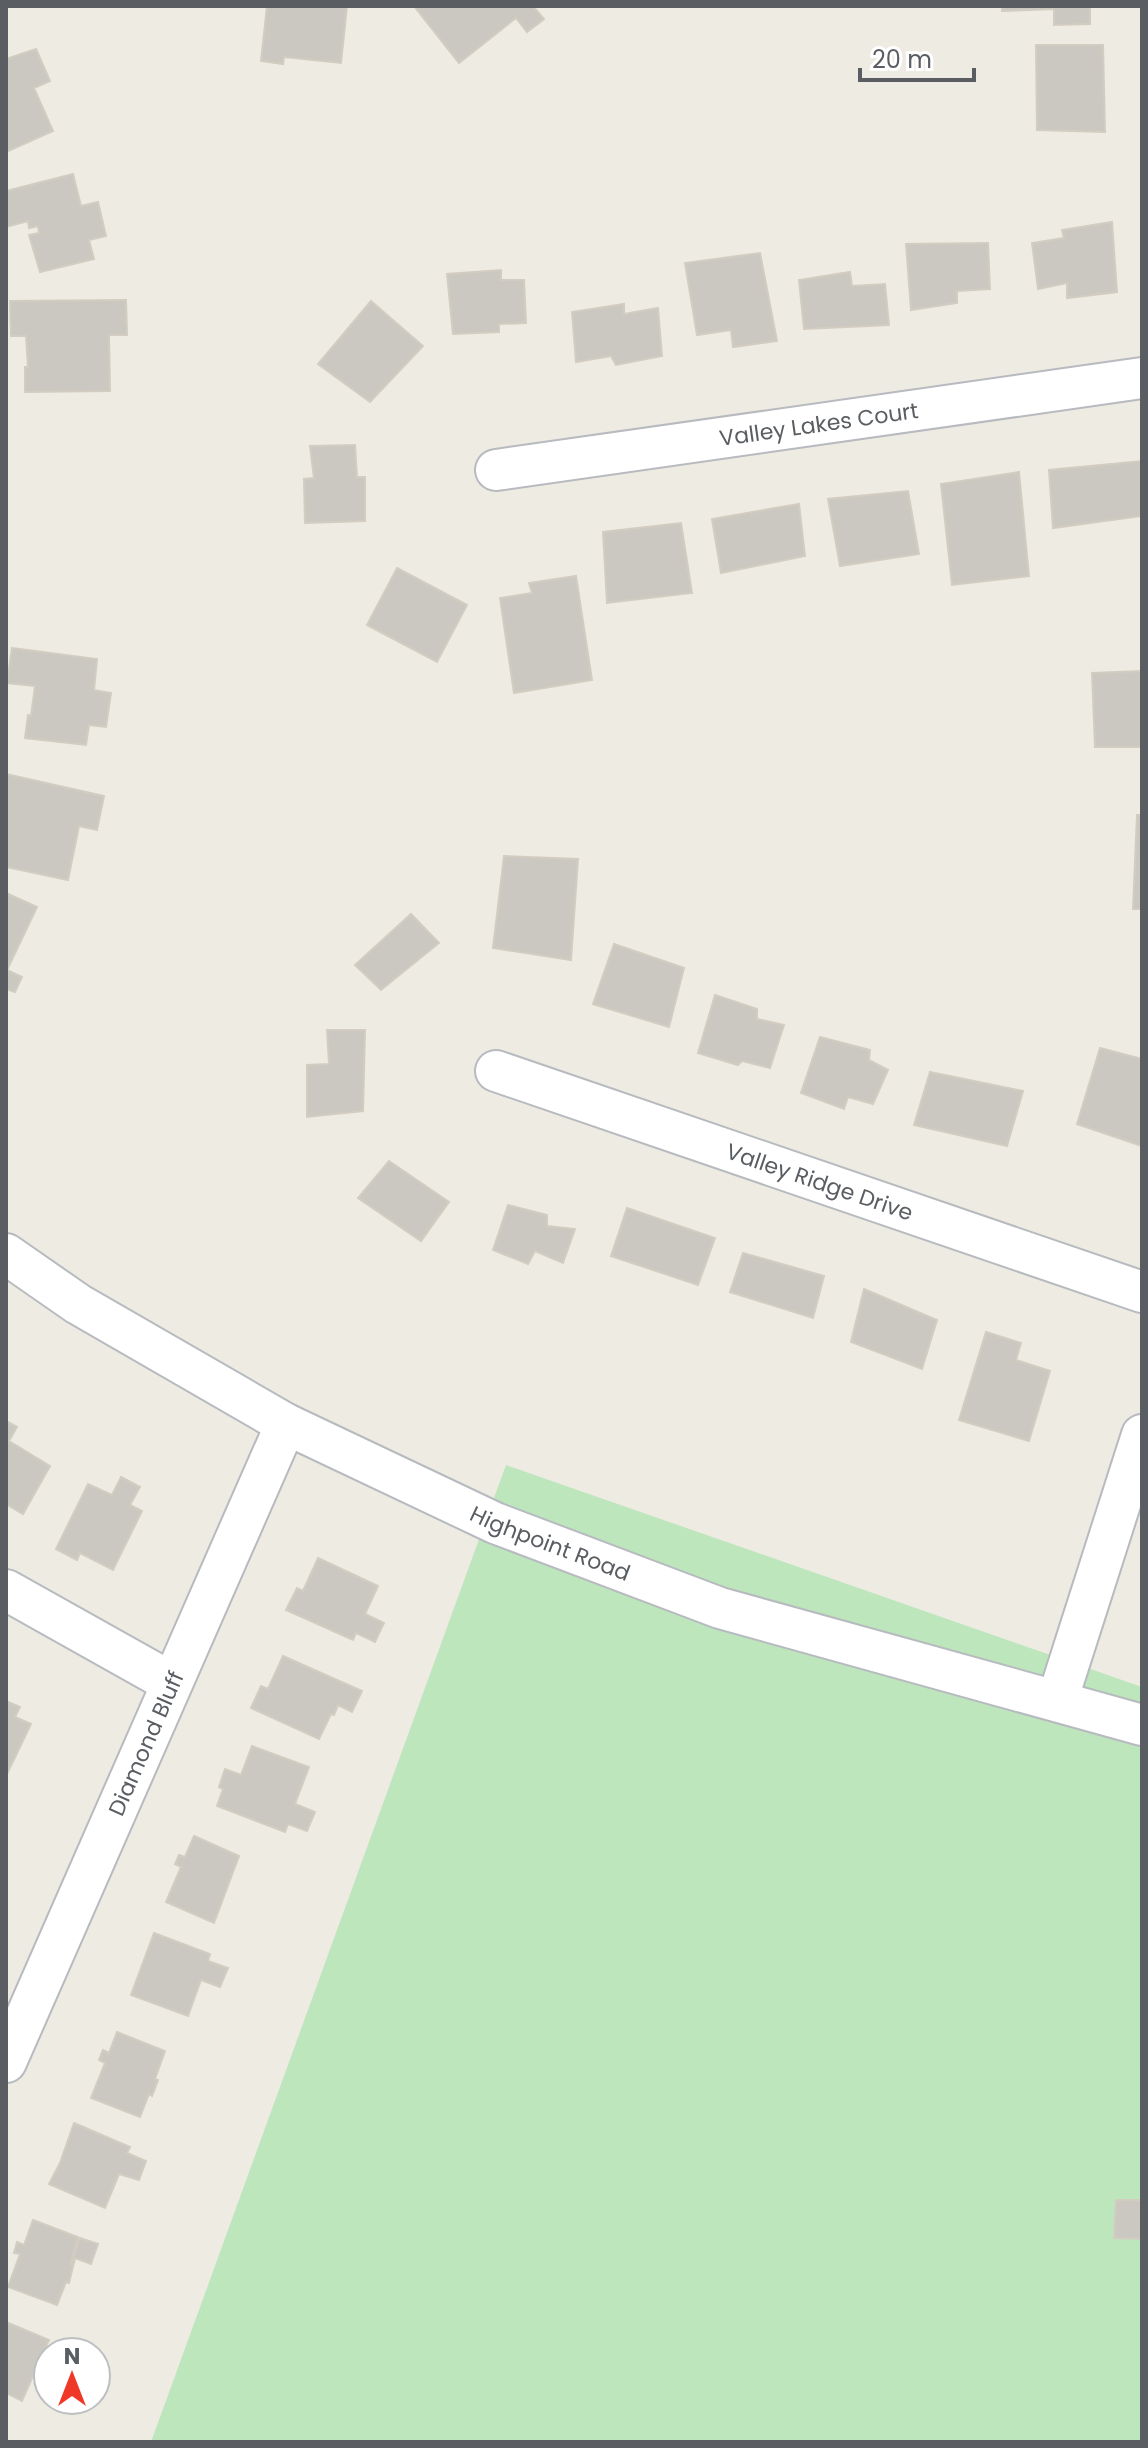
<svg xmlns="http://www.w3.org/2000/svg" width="1148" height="2448" font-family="Poppins,sans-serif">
	<rect width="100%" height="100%" fill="#eeebe2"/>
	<!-- green -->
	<path fill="#bde6bd" d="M506,1465l636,222v755h-991z"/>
	<!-- building -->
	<path fill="#cac8c1" stroke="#d2cdc0" stroke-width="2" d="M267,6h80l-6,57 -57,-6 -1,7 -22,-3z
		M414,6h119l11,13 -17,13 -11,-14 -57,45z
		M1002,6h88v18l-36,1v-16l-52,2z
		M1036,45h67l2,87 -68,-2z
		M36,49l14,32 -16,7 19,43 -47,21v-93z
		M73,174l8,32 17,-4 8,34 -17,4 5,19 -54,13 -11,-37 10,-2 -1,-7 -9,2 -1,-7 -22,6v-36z
		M1112,222l5,70 -50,6v-15l-29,6 -6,-46 32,-5 -2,-8z
		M988,243l2,46 -33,2v12l-46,7 -5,-66z
		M760,253l17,88 -44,6 -2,-17 -34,5 -12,-72z
		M501,270v10h23l2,43 -27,1v8l-46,2 -6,-60z
		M850,272l2,14 33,-2 4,41 -85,4 -5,-49z
		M126,300l1,35h-18l1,56 -85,1v-25h3l-2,-31h-15l-1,-35z
		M371,301l52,45 -53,56 -52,-38z
		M624,304v10l34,-6 4,48 -46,9 -5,-9 -35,6 -4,-50z
		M355,445l2,32h8v44l-60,2 -1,-44 10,-1 -4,-32z
		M1142,461v55l-89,12 -4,-58z
		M1019,472l10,104 -77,9 -11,-101z
		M908,491l11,63 -79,12 -12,-67z
		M799,504l6,52 -84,17 -9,-54z
		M681,523l11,70 -85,10 -4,-71z
		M397,568l70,37 -30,57 -70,-37z
		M576,576l16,104 -78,13 -14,-95 32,-5 -3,-10z
		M12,648l85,11 -3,31 17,3 -5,34 -17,-2 -3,20 -61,-7 3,-23 3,1 4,-30 -28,-3z
		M1142,671v76h-47l-3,-74z
		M6,774l98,22 -7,34 -18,-4 -11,54 -62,-13z
		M1137,815h5v94h-9z
		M504,856l74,3 -7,101 -78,-12z
		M6,893l31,14 -30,63 15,7 -7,15 -9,-3z
		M411,914l28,29 -58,47 -26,-25z
		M614,944l70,24 -15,59 -76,-23z
		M715,995l42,14v10l27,6 -14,43 -28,-7 -4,4 -40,-12z
		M327,1030h38l-2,81 -56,6v-52l22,-1z
		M820,1037l50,13 -1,10 19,10 -15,34 -25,-7 -4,12 -43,-16z
		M1100,1048l42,11v87l-65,-22z
		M930,1072l93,19 -16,55 -93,-21z
		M389,1161l60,41 -28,39 -63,-43z
		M508,1205l39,10v11l28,3 -12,34 -28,-12 -7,13 -35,-14z
		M627,1208l88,30 -17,47 -87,-29z
		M743,1253l81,23 -11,42 -83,-26z
		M864,1289l73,31 -15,49 -71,-27z
		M986,1332l35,11 -5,17 34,11 -21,70 -70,-21z
		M6,1421l11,6 -8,14 41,25 -27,48 -17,-10z
		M121,1477l19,10 -10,18 12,6 -29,59 -33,-17 -3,7 -21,-11 32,-65 24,11z
		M318,1558l60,28 -13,28 19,9 -9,19 -19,-9 -3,7 -67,-30 11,-22 6,3z
		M283,1656l79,35 -10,21 -14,-7 -4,10 -3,-1 -12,25 -68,-31 10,-22 7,3z
		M6,1701l14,6 -5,10 16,7 -25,52z
		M252,1746l57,21 -14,37 20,8 -8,19 -19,-7 -3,8 -68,-26 6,-17 -4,-2 6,-18 16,6z
		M194,1836l45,20 -25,67 -48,-21 15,-35 -6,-3 4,-9 6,2z
		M154,1933l56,21 -2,7 20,7 -8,19 -19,-7 -13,36 -57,-21z
		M117,2032l48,19 -10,28 3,1 -6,16 -3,-2 -9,23 -49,-19 14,-35 -6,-3 4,-10 6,3z
		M74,2123l56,24 -3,6 19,8 -7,19 -20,-6 -14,34 -56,-24 11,-21z
		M1116,2200h26v39l-28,-1z
		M33,2220l45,17 -8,29 10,-28 18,6 -7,20 -16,-6 -6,25 -3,-1 -9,23 -49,-18 12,-33 -6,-1 3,-11 7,3z
		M6,2322l43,18 -3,6 13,6h-11v18l-11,-3 -15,34 -16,-8z"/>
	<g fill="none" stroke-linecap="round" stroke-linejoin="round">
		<defs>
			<g id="minor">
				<path id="s1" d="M496,470l646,-92"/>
				<path id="s2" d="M496,1071l646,221"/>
				<path id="s3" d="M6,1254l72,50 208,120 209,99 225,85 422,117"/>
				<path d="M6,1590l166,93"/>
				<path d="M1057,1701l85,-266"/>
				<path id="s4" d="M6,2062l280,-638"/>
			</g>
		</defs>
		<!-- minor casing -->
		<use href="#minor" stroke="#b7babf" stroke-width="44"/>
		<!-- minor -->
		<use href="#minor" stroke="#fff" stroke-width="40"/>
	</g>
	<g text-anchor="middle" stroke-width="8" stroke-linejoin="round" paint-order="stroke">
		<!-- street labels -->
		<g font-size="22" fill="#5a5e63" stroke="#fff">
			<text dy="8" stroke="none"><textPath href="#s1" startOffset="326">Valley Lakes Court</textPath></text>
			<text dy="8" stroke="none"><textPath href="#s2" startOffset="342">Valley Ridge Drive</textPath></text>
			<text dy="8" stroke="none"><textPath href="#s3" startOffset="618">Highpoint Road</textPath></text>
			<text dy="8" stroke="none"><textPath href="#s4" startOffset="348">Diamond Bluff</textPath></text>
		</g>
	</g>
	<!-- border -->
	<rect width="1148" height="2448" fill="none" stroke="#5a5e63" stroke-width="16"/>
	<!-- north arrow -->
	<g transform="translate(72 2376)"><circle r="38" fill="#ffffff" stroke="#bdbfc1" stroke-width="2"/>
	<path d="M0-6L14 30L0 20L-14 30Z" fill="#ef3827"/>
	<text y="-12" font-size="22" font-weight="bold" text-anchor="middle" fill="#5a5e63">N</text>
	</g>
	<!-- scale -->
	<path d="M860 68v12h114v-12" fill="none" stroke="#5a5e63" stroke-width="4"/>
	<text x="872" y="68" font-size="24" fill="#5a5e63" stroke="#ffffff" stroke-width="6" paint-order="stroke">20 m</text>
</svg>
